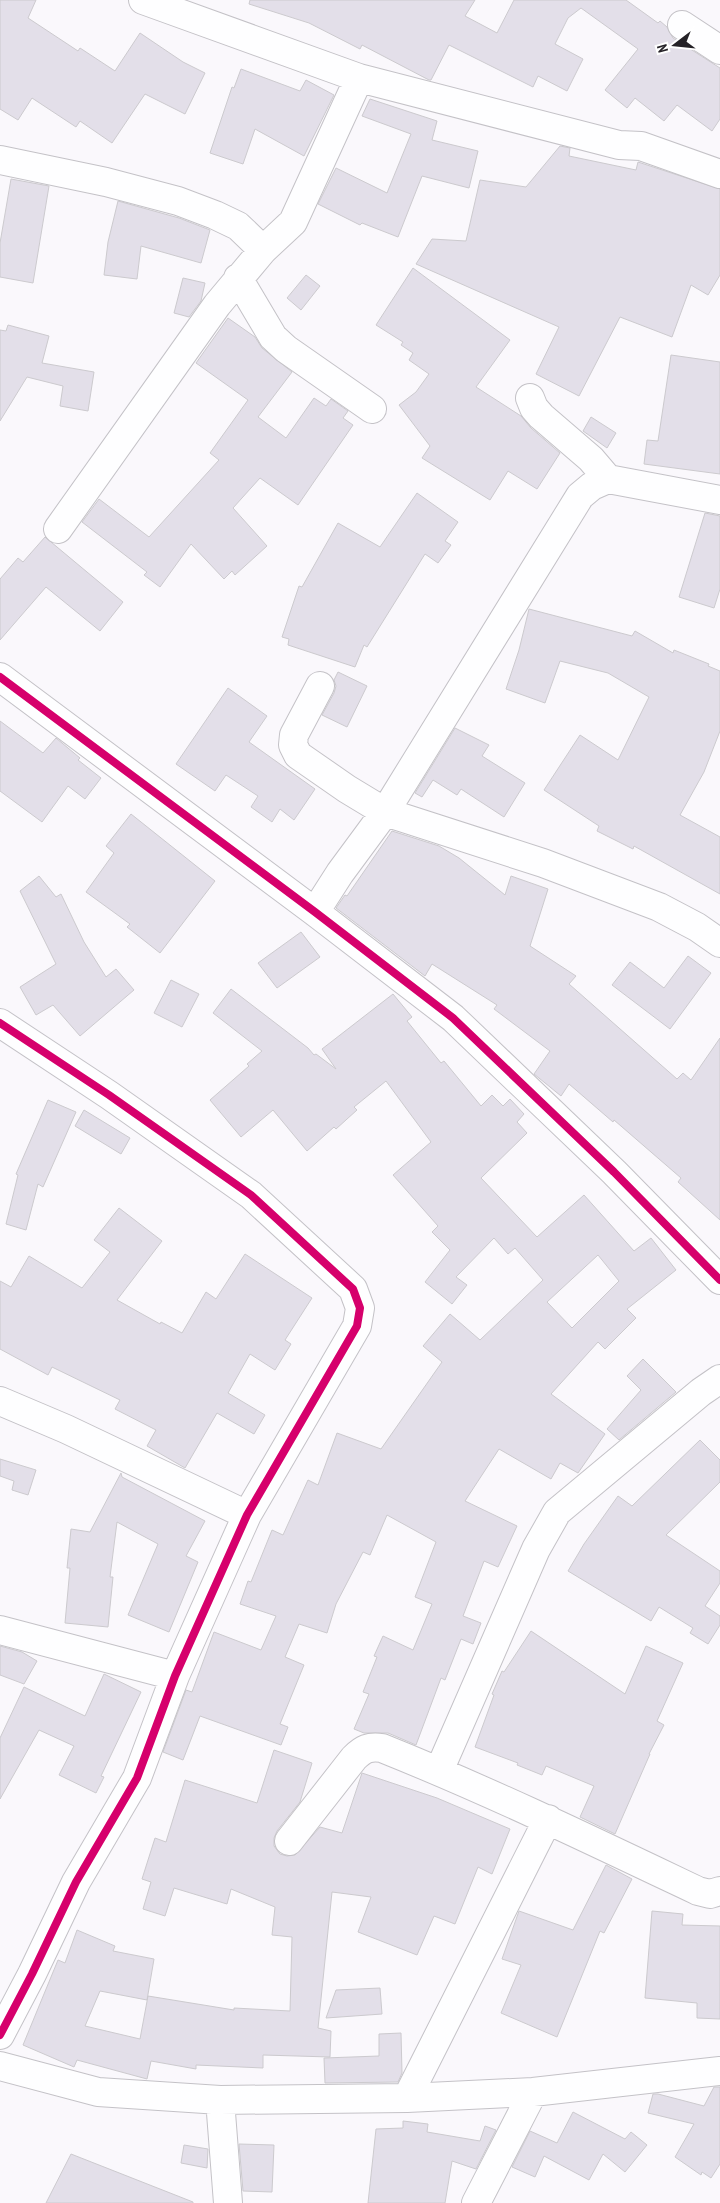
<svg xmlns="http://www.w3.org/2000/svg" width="720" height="2203" font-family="'PT Sans Narrow',sans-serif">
	<rect width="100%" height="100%" fill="#faf8fc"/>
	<!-- building -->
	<path fill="#e3dfe9" stroke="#cccace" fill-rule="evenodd" d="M0,0h36l-8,18 50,33 2,-3 35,23 25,-38 43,29 22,11 -20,41 -40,-20 -33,49 -32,-22 -4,6 -44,-29 -14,22 -18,-11z
		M250,0h225l-10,16 32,17 17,-33h112l32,23 2,-2 7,6 6,11 47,30v51l-8,12 -35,-26 -13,16 -29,-23 -8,10 -22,-18 33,-41 -57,-41 -13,10 -13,26 28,15 -16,32 -29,-15 -5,11 -84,-42 -18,35h-2l-67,-35 -2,4 -51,-26 -60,-19z
		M241,69l59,22 6,-11 28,15 -30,61 -49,-27 -12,35 -33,-11 22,-66 2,1z
		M370,99l67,22 -5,19 46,11 -9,37 -47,-12 -24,61 -36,-14 -2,2 -42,-21 18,-36 51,25 24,-59 -49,-18z
		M560,146l10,2 -1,8 67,14 2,-8 82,27v86l-12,20 -17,-10 -19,52 -52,-20 -41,79 -43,-22 23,-47 -143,-63 16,-25 34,2 14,-61 46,7z
		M11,179l38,7 -16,97 -33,-6v-34z
		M118,201l61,17 31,12 -9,33 -60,-17 -4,33 -33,-4 4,-33z
		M413,268l97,72 -34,47 45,29 10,12 29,25 -23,36 -29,-18 -18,29 -68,-42 8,-12 -31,-41 17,-13 13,-18 -20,-14 4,-7 -12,-8 2,-3 -27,-17z
		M306,275l14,11 -19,24 -14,-12z
		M183,278l22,5 -4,18 -12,16 -15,-4z
		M228,318l27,19 7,11 30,24 -34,45 28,21 28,-40 12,8 5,-7 17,12 -5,7 10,7 -55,80 -38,-27 -27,30 34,38 -32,29 -3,-4 -8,8 -33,-35 -31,43 -16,-12 3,-3 -65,-50 17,-23 50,38 70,-77 -9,-7 38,-53 -52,-37z
		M8,325l41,11 -7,27 52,9 -6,39 -28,-5 3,-20 -36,-9 -27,44v-91l6,1z
		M671,355l49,7v112l-76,-10 3,-24 11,1z
		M591,417l25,16 -9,15 -24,-17z
		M417,493l41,29 -13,19 6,4 -13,18 -13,-9 -58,93 -3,-2 -9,22 -67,-22 1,-6 -7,-2 17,-51 3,1 36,-64 42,24z
		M705,513l15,3v73l-6,19 -35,-11z
		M45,537l78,65 -23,29 -54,-44 -46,53v-61l18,-21 5,4z
		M529,609l103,27 3,-5 38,22 1,-3 35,14 -1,2 12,5v60l-16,41 -24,43 40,22v57l-86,-48 -1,3 -36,-18 2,-5 -55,-36 36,-55 38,25 31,-63 -41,-24 -48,-12 -15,42 -39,-14 13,-39z
		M338,672l29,14 -20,41 -25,-12 12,-22 2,-7 -2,-6z
		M228,688l39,28 -18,26 66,47 -21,31 -14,-11 -8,13 -21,-15 7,-11 -32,-21 -11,16 -39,-27z
		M0,721l43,32 13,-15 24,20 -2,2 23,18 -16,21 -17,-13 -26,36 -42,-31z
		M455,728l34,17 -7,11 43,27 -21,34 -43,-28 -4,6 -24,-15 -11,17 -7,-4z
		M131,814l84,67 -55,72 -33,-26 3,-3 -44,-32 28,-39 -8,-7z
		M392,831l47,15 20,12 46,37 6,-19 37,13 -18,57 46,30 -7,8 108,95 6,-6 8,7 29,-42v182l-42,-38 3,-4 -67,-58 -1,2 -44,-38 -8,12 -27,-22 16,-23 -56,-42 3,-4 -65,-41 -7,12 -89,-68 9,-13 2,1z
		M39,876l17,21 5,-3 23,48 22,35 10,-8 18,21 -54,46 -27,-31 -17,10 -16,-28 36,-23 -36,-73z
		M301,932l19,25 -43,31 -19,-25z
		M688,956l23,17 -41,56 -58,-44 18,-23 34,26z
		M171,980l28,14 -17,33 -28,-14z
		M231,989l77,59 6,7 2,-1 20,15 -14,-20 71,-55 19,23 -5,4 34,42 3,-2 37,45 11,-11 11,11 7,-7 14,15 -7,8 10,11 -46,45 56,59 47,-42 50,56 17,-13 25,32 -49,39 9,9 -31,31 -7,-7 -47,52 54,40 -27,39 -18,-10 -9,16 -52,-30 -34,52 52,25 -19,41 -14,-6 -21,55 18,7 -8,21 -12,-5 -16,41 -4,-2 -25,67 -28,-12h-24l-10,-4 15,-35 -6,-2 14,-35 -3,-1 9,-20 30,14 19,-46 -17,-7 21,-55 -49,-27 -17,40 -7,-3 -27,52 -9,29 -28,-9 -14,33 19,8 -24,59 8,3 -7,18 -81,-29 -17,44 -20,-8 23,-62 6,2 22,-60 47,18 15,-34 -36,-12 8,-23 3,1 21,-52 11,5 25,-55 10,5 19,-52 44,16 61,-87 -19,-16 27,-32 30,26 63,-60 -28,-32 -7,6 -14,-16 -38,39 11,8 -15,19 -27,-22 25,-32 -18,-18 6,-6 -45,-51 38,-33 -45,-61 -32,26 3,3 -21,19 -2,-2 -27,24 -34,-41 -32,27 -31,-37 39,-34 -2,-2 15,-13 -49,-38zM598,1255l21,26 -47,47 -25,-26z
		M48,1100l28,12 -33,75 -5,-3 -12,46 -20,-6 12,-49 -2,-1z
		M84,1110l46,28 -9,16 -46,-28z
		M119,1208l43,33 -45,59 43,24 1,-2 21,11 24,-41 10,7 29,-45 67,44 -27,42 6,4 -16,26 -25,-16 -22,39 37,22 -11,19 -37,-21 -32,55 -38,-22 9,-16 -41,-21 5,-9 -68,-33 -4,8 -48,-26v-68l11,6 18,-31 53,32 28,-36 -16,-12z
		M643,1359l33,33 -57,48 -12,-11 34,-39 -14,-14z
		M700,1440l20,20v22l-54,53 54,36v12l-15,23 15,10v9l-12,19 -18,-11 3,-5 -34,-21 -8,14 -83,-50 16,-27 34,-48 14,10z
		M0,1459l36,11 -8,25 -16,-5 2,-9 -14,-5z
		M121,1473l1,4 83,44 -19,35 12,6 -29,70 -41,-17 30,-71 -41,-22 -7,55h3l-5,50 -43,-4 5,-55h-3l4,-39 19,3z
		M531,1631l94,63 21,-48 37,17 -26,58 7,4 -15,29h1l-35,80 -35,-17 14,-31 -48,-20 -4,9 -25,-10 1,-2 -43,-16 19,-52 -2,-1 10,-23 2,1z
		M0,1646l22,6 15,9 -13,23 -24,-9z
		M104,1674l37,18 -40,84 3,1 -8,16 -37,-18 15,-29 -35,-16 -39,69v-61l24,-51 61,29z
		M274,1750l38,13 -12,39 -23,29 -3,7v8l6,8 7,2 8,-1 25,-28 22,6 20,-60 75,25 73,31 -18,45 -14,-7 -23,57 -21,-8 -17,39 -59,-23 13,-35 -39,-5 -14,136 13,3 -1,26 -67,-2v13l-67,-3v4l-45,-8 -4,18 -70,-19 -3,7 -51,-22 35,-85 7,3 12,-33 38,16 -2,5 41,8 -7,41 -47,-9 -15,35 55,13 8,-43 86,14v-2l56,3 2,-74 -20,-2 3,-28 -44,-18 -4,15 -53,-16 -9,28 -22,-7 8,-27 -9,-3 13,-41 11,4 19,-62 72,23z
		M606,1865l26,14 -28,54 -4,-2 -43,106 -56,-24 20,-48 -19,-6 17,-48 54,19z
		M652,1911l31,3 -1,11 38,1v93l-23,-1v-15l-52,-5z
		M380,1988l2,26 -56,4 10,-28z
		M401,2033l1,40 -4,9 -73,1 -1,-25 55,-2v-22z
		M714,2087h6v77l-9,14 -9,-6 -1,3 -26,-18 19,-33 -46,-11 5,-19h5l46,12z
		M573,2112l52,27 6,-7 16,13 -22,27 -22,-18 -14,26 -45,-24 -9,21 -23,-10 18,-36 27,12z
		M403,2121l25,3 -1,8 53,9 5,-15 11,4 -20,39 -24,-8 -7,42h-77l8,-74 27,-1z
		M239,2144l35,1 -2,47 -29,-1z
		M184,2145l24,4 -1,19 -26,-5z
		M71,2154l122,48v1h-147z"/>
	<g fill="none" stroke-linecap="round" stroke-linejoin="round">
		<defs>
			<path id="minor" d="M143,0l216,78 260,67 22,1 79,28
				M682,25l38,25
				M0,160l106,22 72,19 37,14 23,11 25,24
				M238,278l35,59 13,12 86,60
				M530,398l4,10 7,8 50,43 17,20
				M58,529l159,-224 46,-55 30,-28 66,-144
				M0,677l315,235 138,106 161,154 106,108
				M320,686l-26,49 -1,10 5,10 49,34 38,23 158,51 116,44 38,20 23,16
				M315,912l25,-39 45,-61 195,-316 12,-10 16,-7 112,21
				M0,1023l109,72 142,100 102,94 7,19 -3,18 -110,189 -72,161 -38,102 -61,104 -44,92 -32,61
				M0,1401l66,28 181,86
				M0,1630l175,46
				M439,1771l97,-222 21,-37 144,-120 19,-13
				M289,1841l65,-83c9,-9 15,-12 28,-10 107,43 211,93 316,143l12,3 10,-3
				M0,2066l98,26 122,8 187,-2 126,-6 187,-21
				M407,2098l141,-279
				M220,2100l8,103
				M476,2203l57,-111"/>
		</defs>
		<!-- minor casing -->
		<use href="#minor" stroke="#c4c2c7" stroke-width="30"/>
		<!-- minor -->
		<use href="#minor" stroke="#fefeff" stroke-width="28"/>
		<defs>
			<path id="cycleway" d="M0,677l315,235 138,106 161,154 106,108
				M0,1023l109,72 142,100 102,94 7,19 -3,18 -110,189 -72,161 -38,102 -61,104 -44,92 -32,61"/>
		</defs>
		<!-- cycleway casing -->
		<use href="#cycleway" stroke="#fff" stroke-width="11"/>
		<!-- cycleway -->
		<use href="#cycleway" stroke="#d6006c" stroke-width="8"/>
	</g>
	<!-- north arrow -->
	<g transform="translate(675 45) rotate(254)" stroke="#ffffff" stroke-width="4" paint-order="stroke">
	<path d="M0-4L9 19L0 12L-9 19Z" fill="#252227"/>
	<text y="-8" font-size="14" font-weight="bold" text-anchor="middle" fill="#252227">N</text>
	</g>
</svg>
